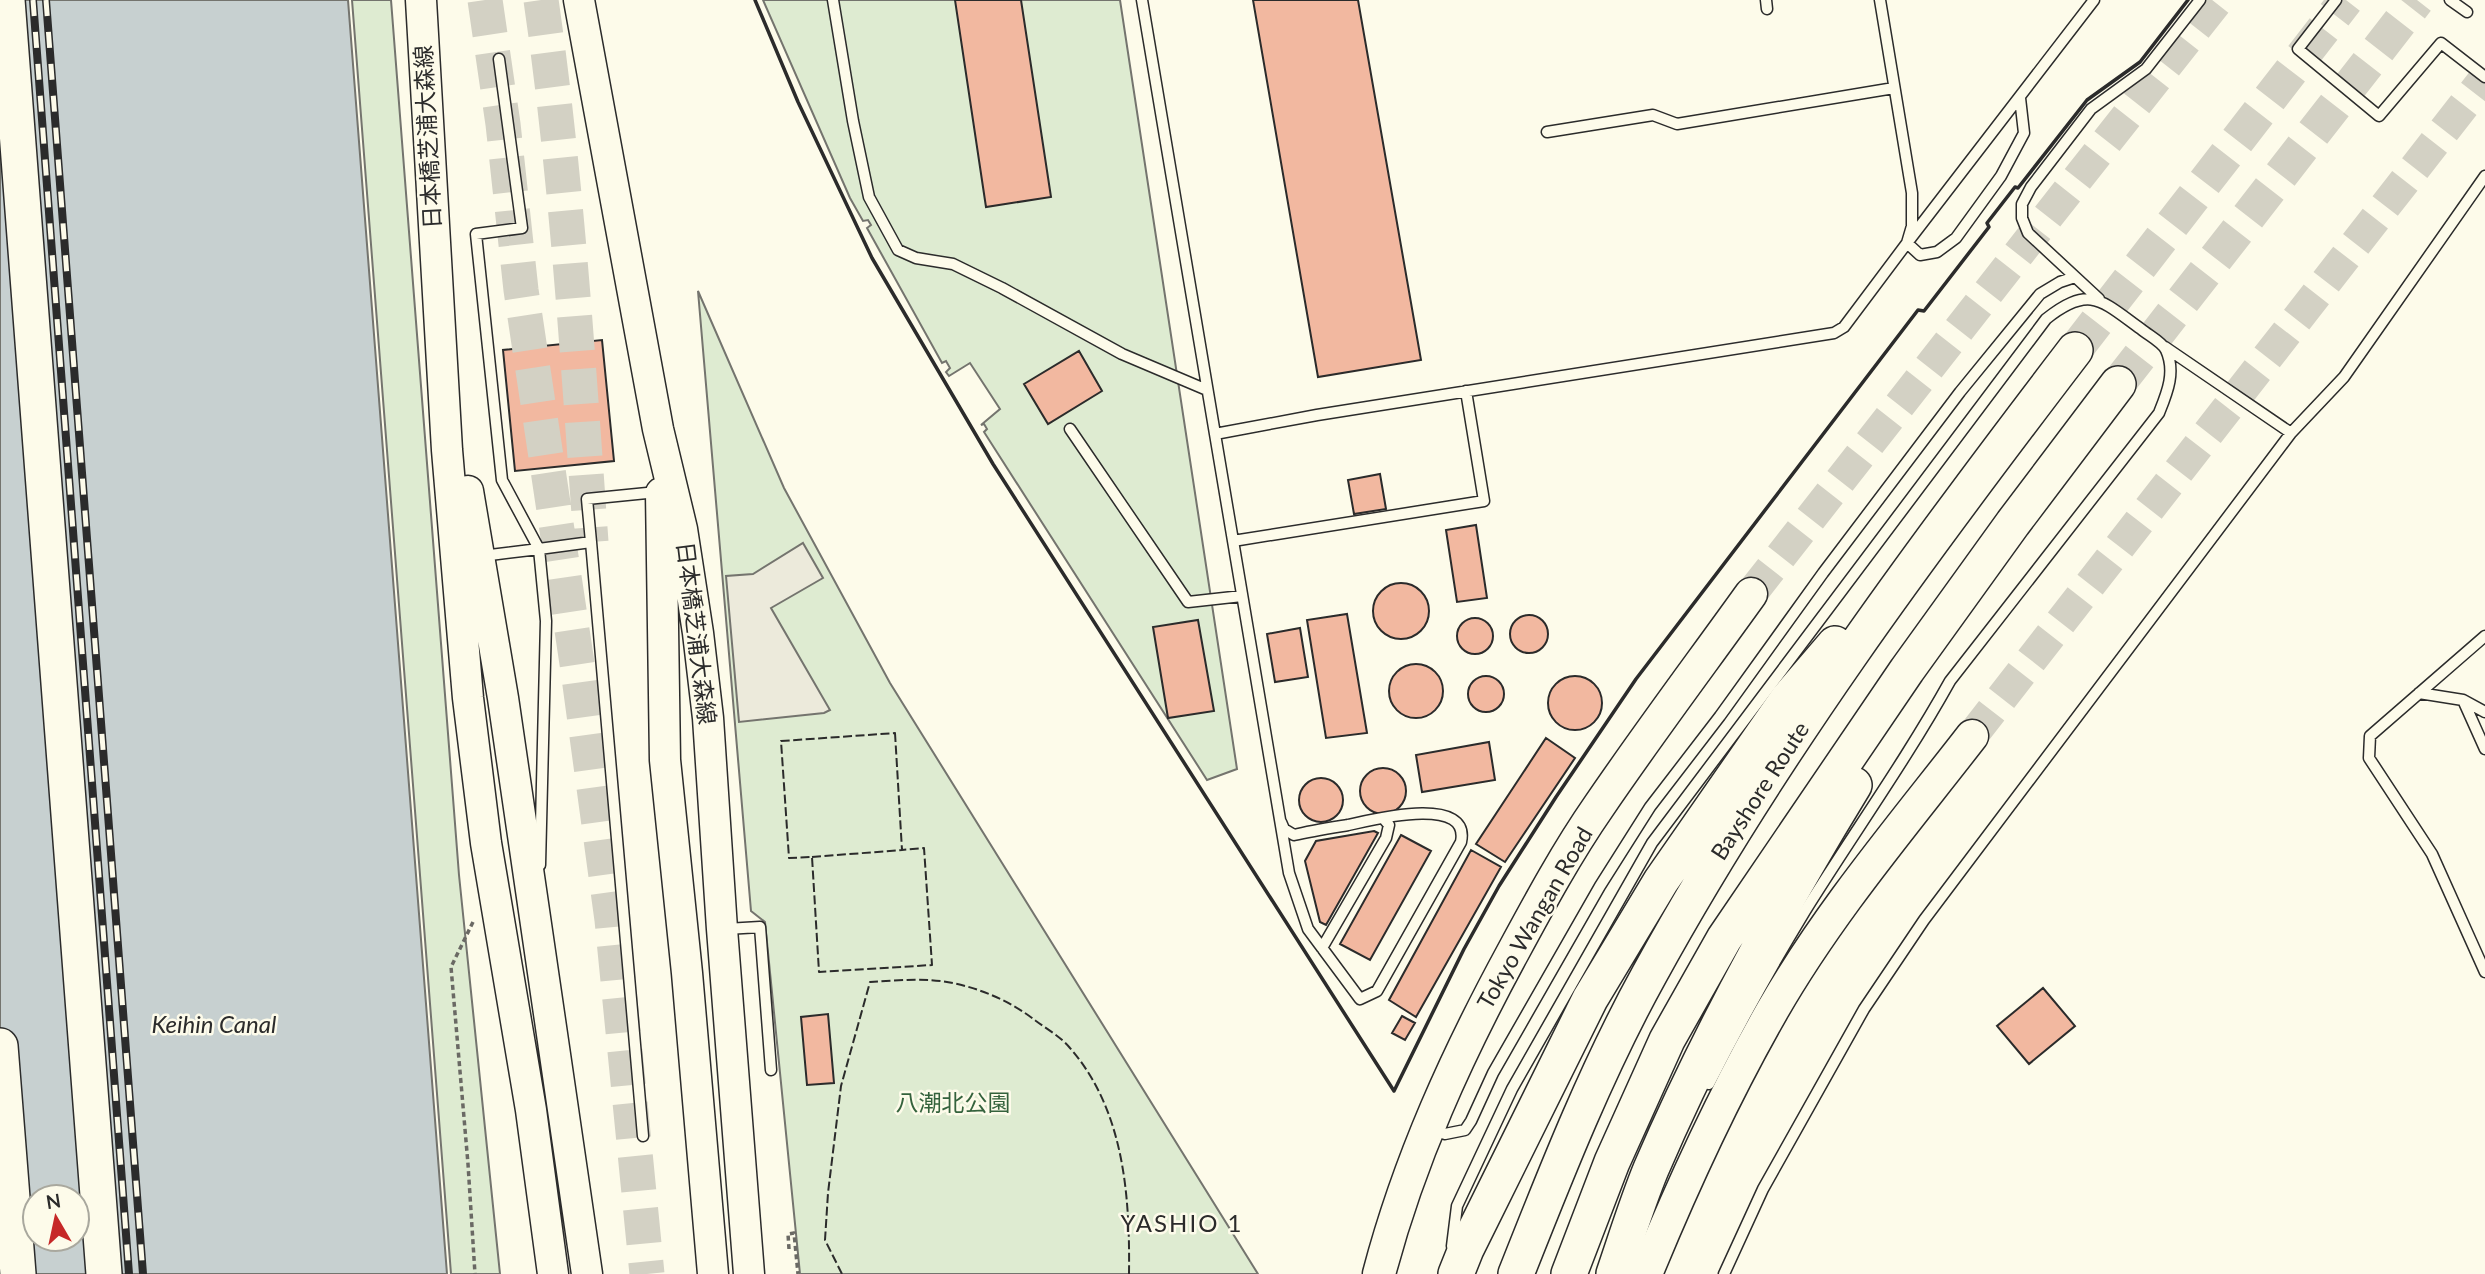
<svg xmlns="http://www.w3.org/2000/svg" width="2485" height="1274" font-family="Lato,'Noto Sans JP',sans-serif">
	<rect width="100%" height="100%" fill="#fdfbea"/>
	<!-- green -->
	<path fill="#deebd1" stroke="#74746e" stroke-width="2" d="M352,0h39l68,875 41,399h-49z
		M763,0h357l117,769 -30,11 -223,-348 3,-3 -3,-5 -3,1 19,-16 -30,-46 -21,13 -3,-4 4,-4 -4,-7 -4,2 -75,-135 4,-3 -3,-5 -5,1 -13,-23z
		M698,291l86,197 106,195 368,591h-458l-35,-352 -14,-11z"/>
	<!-- parking -->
	<path fill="#eceadb" stroke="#74746e" stroke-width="2" d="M803,543l20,35 -52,30 59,102 -6,3 -85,9 -13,-146 27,-2z"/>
	<!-- water -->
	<path fill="#c7d0d0" stroke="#74746e" stroke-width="2" fill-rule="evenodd" d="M0,0h348l99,1274h-447zM35,1197h42v42h-42z"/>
	<!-- building -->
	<path fill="#f2b8a0" stroke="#2b2b2b" stroke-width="2" d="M955,0h66l30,197 -65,10z
		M1253,0h105l63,360 -103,17z
		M602,340l12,121 -99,10 -12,-121z
		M1079,351l23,40 -54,33 -24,-40z
		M1380,474l6,35 -32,5 -6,-34z
		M1476,525l11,73 -30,4 -11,-72z
		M1373 611a28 28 0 1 1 56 0a28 28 0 1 1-56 0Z
		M1347,614l20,119 -41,5 -19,-118z
		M1510 634a19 19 0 1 1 38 0a19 19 0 1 1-38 0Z
		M1457 636a18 18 0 1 1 36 0a18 18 0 1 1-36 0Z
		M1198,620l16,91 -46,7 -15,-91z
		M1300,628l8,49 -33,5 -8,-48z
		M1389 691a27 27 0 1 1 54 0a27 27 0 1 1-54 0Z
		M1468 694a18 18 0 1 1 36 0a18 18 0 1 1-36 0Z
		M1548 703a27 27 0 1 1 54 0a27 27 0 1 1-54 0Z
		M1546,738l29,20 -70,104 -29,-18z
		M1489,742l6,38 -73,12 -6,-37z
		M1360 791a23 23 0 1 1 46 0a23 23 0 1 1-46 0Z
		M1299 800a22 22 0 1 1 44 0a22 22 0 1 1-44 0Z
		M1374,831l4,2 -52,92 -6,-3 -15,-61 11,-20z
		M1401,835l30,16 -61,109 -30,-16z
		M1471,850l30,17 -85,150 -27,-17z
		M2043,988l32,38 -46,38 -32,-38z
		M828,1014l6,69 -27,2 -6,-68z
		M1402,1016l13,7 -10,17 -13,-7z"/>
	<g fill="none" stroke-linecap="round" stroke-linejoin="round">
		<!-- trunk-tunnel -->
		<path stroke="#d3d1c4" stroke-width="32" stroke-dasharray="32 16" stroke-linecap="butt" d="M1751,594l467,-594
			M1972,736l513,-658"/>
		<!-- motorway-tunnel -->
		<path stroke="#d3d1c4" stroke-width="35" stroke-dasharray="35 18" stroke-linecap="butt" d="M485,0l18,124 18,166 57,380 34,250 35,354
			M541,0c26,180 37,361 50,542
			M2075,350l271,-350
			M2118,384l299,-384"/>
		<defs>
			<path id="service" d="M833,0l20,121 16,76 29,53 18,8 37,6 49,24 120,66 85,36
				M1142,0l73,434 102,-19 517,-82 10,-6 63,-84 5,-17v-33l-32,-193
				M1766,0l1,9
				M2336,0l-38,49 81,67 62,-73 44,34
				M2450,0l17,12
				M499,59l23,169 -46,6 26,246 37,69 52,-7 52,594
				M2020,98l4,35 -23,43 -45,62 -19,14 -17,3 -13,-12 187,-243
				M1547,132l106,-17 24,9 217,-36
				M2099,299l-71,-66 -6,-15v-14l9,-17 60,-78 55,-40 54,-69
				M1070,429l118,173 54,-6
				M2291,433l53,-56 141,-201
				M1215,434l74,439 19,56 52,70 17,-8 84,-149c10,-48 -90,-22 -113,-17 -18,3 -37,6 -54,10l-10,-6 -3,-7
				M1233,541l251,-40 -18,-110
				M591,542l-4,-43 70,-7
				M482,556l57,-7 7,72 -6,244
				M2485,636l-115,100 -1,22 63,96 53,118
				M2419,693l44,7 22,12
				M2463,700l22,49
				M726,929l34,-2 11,143
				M1322,948l64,-110 3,-13 -6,-7
				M1431,1130l14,4 20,-4 6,-9 22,-48 107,-187 50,-79 70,-91 103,-143 137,-181 80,-98 20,-12 15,-5
				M1452,1246l5,-40 55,-117 140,-246 394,-524c44,-35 56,-18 95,10 7,6 21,13 25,21 10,22 1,43 -7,63l-209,268c-44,79 -97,153 -145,230 -34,56 -66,114 -96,173
				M1724,1274l39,-85 101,-180 60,-89 367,-487 -126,-86"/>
			<path id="primary" d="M421,0l26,450 21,248 18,145 45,267 22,164
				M579,0l79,429 24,100 16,104 10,85 14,211 27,345
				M468,491l35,207 84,576
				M661,493l4,267 22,213 26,301"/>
			<path id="trunk" d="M1379,1274c30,-114 78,-219 134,-322 27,-50 54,-100 86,-146 49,-72 101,-141 152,-212
				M1646,1274c37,-90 78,-179 126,-263 56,-98 131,-186 200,-275"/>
			<path id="motorway" d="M7,0l97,1274
				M0,1046l18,228
				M1456,1274l10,-25 124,-250 71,-118 126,-181 48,-56
				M1516,1274c40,-101 80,-203 133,-299 121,-221 273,-425 426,-625
				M1569,1274l43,-112 55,-122 57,-101 183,-269 106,-147 105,-139
				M1614,1274c12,-35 23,-71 37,-105 57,-133 128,-261 203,-384"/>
		</defs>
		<!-- service casing -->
		<use href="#service" stroke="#2b2b2b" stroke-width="13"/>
		<!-- primary casing -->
		<use href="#primary" stroke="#2b2b2b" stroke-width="33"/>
		<!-- trunk casing -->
		<use href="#trunk" stroke="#2b2b2b" stroke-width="35"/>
		<!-- motorway casing -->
		<use href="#motorway" stroke="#2b2b2b" stroke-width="38"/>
		<!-- path -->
		<path stroke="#6a6964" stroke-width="3.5" stroke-dasharray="5 3.5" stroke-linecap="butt" d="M473,922l-22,45 17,197 7,110
			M789,1249l-1,-15 6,-1 4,41"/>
		<!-- service -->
		<use href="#service" stroke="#fdfbea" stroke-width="10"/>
		<!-- primary -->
		<use href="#primary" stroke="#fdfbea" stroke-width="30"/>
		<!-- trunk -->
		<use href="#trunk" stroke="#fdfbea" stroke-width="32"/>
		<!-- motorway -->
		<use href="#motorway" stroke="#fdfbea" stroke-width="35"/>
		<defs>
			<path id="rail" d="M33,0l96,1274
				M46,0l97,1274"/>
		</defs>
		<!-- rail casing -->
		<use href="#rail" stroke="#2b2b2b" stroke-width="8"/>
		<!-- rail -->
		<use href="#rail" stroke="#fdfbea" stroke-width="5" stroke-dasharray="16" stroke-linecap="butt"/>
		<!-- fence -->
		<path stroke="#2b2b2b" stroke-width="2" stroke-dasharray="9 3.5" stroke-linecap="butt" d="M895,733l7,117 22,-2 8,117 -113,7 -7,-115 -23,1 -8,-117z
			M812,857l90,-7
			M842,1274l-17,-34 3,-47 13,-107 29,-104c19,-1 40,-3 59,-2 37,2 78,18 107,41 11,8 25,16 34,27 54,62 60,147 59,226"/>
		<!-- wall -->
		<path stroke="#2b2b2b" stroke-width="3.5" d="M755,0l43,102 74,156 121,206 401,627 70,-142 35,-63 57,-89 80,-118 282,-369 6,1 65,-84 -2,-4 28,-36 3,1 69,-88 53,-38 48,-62"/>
	</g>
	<g text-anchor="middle" stroke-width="5" stroke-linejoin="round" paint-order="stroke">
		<!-- street labels -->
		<g font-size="23" fill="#2b2b2b" stroke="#fdfbea">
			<text transform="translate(428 137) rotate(-93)" y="8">日本橋芝浦大森線</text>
			<text transform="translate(696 633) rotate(83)" y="8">日本橋芝浦大森線</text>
			<text transform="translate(1760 791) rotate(-57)" y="8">Bayshore Route</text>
			<text transform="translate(1535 918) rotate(-60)" y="8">Tokyo Wangan Road</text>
		</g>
		<!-- park labels -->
		<g font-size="23" fill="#34623c" stroke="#fdfbea">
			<text x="953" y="1111">八潮北公園</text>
		</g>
		<!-- water labels -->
		<g font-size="24" font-style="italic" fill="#2b2b2b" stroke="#fdfbea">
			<text x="214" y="1033">Keihin Canal</text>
		</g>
		<!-- neighbourhood labels -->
		<g font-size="24" letter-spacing="2" fill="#2b2b2b" stroke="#fdfbea">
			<text x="1182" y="1232">YASHIO 1</text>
		</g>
	</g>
	<!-- north arrow -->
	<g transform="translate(56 1218) rotate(351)"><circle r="33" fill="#fdfbea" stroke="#a9a89e" stroke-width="2"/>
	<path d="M0-5L12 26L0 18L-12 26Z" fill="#c62828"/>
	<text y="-10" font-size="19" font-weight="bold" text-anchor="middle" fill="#2b2b2b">N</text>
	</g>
</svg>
